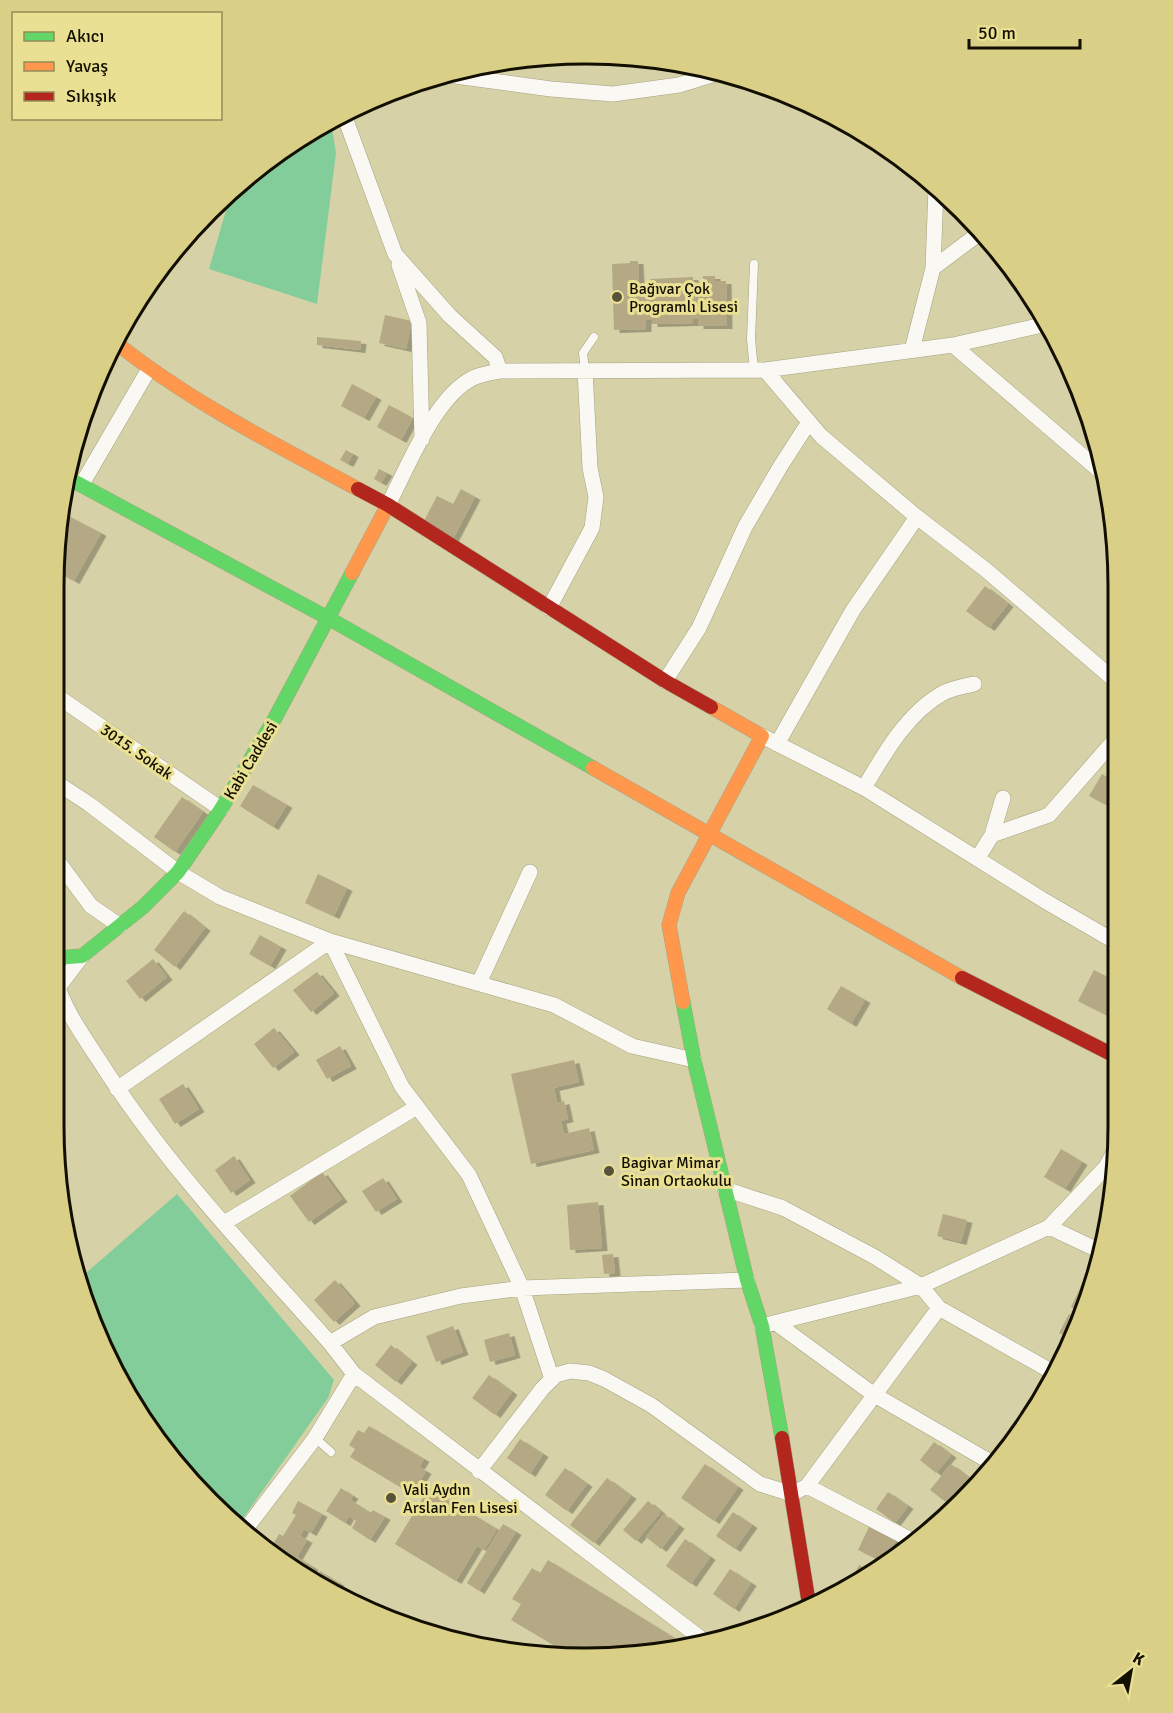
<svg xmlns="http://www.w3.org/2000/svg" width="1173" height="1713" font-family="Signika,sans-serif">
	<defs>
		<filter id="shadow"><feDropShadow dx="5.5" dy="3" stdDeviation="0" flood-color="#0004"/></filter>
	</defs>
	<rect width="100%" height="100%" fill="#d6d1a7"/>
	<!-- green -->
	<path fill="#83cd9b" d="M331,122l5,31 -19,151 -108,-35 22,-76 59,-49z
		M177,1194l157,186 -6,18 -89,126 -95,-101 -62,-126 -3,-18z"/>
	<!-- building -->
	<path fill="#b4a984" filter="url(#shadow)" d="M630,261h8l1,20h-3v4l15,-1 -1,-5 43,-2v6l10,-1v-6h12v5h11l1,45h-29v-7h-5v4l-41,1v-4h-6v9l-32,1 -2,-66 18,-1z
		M385,315l27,6 -6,28 -27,-6z
		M317,337l44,4 -1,9 -43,-5z
		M352,384l24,13 -12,21 -23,-12z
		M389,405l24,13 -12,22 -24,-13z
		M346,450l7,4 -5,10 -8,-4z
		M379,469l8,4 -6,10 -7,-4z
		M461,489l14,8 -22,42 -30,-16 14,-27 16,8z
		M61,512l40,21 -27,48 -19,-10z
		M985,586l23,18 -19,24 -23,-17z
		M1102,774l17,10v16l-5,9 -25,-13z
		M253,785l34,20 -14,22 -33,-21z
		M182,797l21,15 -28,40 -21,-15z
		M318,874l29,14 -13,28 -29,-13z
		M184,911l21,17 -30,39 -21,-17z
		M260,935l21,12 -11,19 -21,-12z
		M153,959l14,18 -27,22 -14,-18z
		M1094,970l25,13v22l-7,13 -34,-17z
		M317,972l17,21 -23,19 -18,-22z
		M841,986l24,14 -14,24 -24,-15z
		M274,1028l20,24 -21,16 -19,-24z
		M340,1046l11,20 -24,13 -11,-19z
		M574,1060l5,22 -25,6 3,15 7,-2 4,18 -7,2 3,13 25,-6 5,22 -63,14 -20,-90z
		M183,1084l16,25 -24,15 -16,-25z
		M1061,1149l21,13 -17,27 -21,-12z
		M234,1156l16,24 -19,13 -16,-23z
		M322,1172l20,27 -33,23 -19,-26z
		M383,1178l14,21 -21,13 -14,-21z
		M598,1202l4,46 -32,2 -3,-45z
		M943,1214l24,6 -6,22 -24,-6z
		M613,1254l2,19 -11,1 -2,-19z
		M1088,1271l6,3 -13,38 -10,-5z
		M335,1280l20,23 -21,19 -20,-22z
		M1069,1314l10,4 -7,21 -13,-6z
		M453,1326l10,26 -27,10 -10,-26z
		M509,1333l6,22 -25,7 -6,-22z
		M391,1345l21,17 -16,20 -21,-17z
		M489,1375l23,17 -17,23 -23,-17z
		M369,1426l55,33 -5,8 7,4 -9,15 -7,-4 -5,8 -55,-33 5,-8 -6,-4 9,-15 6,3z
		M520,1439l23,15 -13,20 -23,-16z
		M934,1442l17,13 -15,18 -16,-13z
		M705,1464l33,23 -24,34 -33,-23z
		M951,1464l26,20 -15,20 -7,5 -25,-19z
		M565,1468l22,16 -20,27 -22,-16z
		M607,1478l24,18 -37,47 -24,-18z
		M341,1488l12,8 -3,4 21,13 2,-3 12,7 -15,23 -18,-12 4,-7 -7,-5 -4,7 -19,-12z
		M429,1488l68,41 -13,21 -7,-4 -21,35 -61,-37z
		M888,1492l20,14 -13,17 -19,-14z
		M298,1501l24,13 -11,19 -7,-4 -4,7 7,4 -10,17 16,10 -5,8 -19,-11 4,-6 -21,-12 7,-12 4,2 13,-21 -4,-2z
		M648,1501l13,11 -25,29 -13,-11z
		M733,1512l19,13 -17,24 -19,-13z
		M664,1514l15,12 -18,23 -15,-12z
		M503,1524l13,8 -37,59 -12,-8z
		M869,1527l27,13 -11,23 -27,-13z
		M685,1539l25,18 -19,27 -25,-18z
		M548,1560l133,82 -5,8 -114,7 -10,-6 3,-5 -44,-26 10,-16 -9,-5 20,-31 8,5z
		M859,1565l14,7 -21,16 -6,2z
		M730,1569l21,14 -17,26 -21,-15z
		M320,1571l19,12 -4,8 -20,-12z"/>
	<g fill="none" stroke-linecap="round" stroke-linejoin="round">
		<defs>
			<path id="lane" d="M698,79l1,-12
				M754,264l-3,75 3,31
				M585,370l-2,-17 11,-16
				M315,1438l16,14"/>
			<path id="street" d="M448,75l103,14 62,5 66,-9 39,-12
				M344,115l51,139 55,62 45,41 5,14
				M399,265l20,58 3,116
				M933,268l48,-36
				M953,345l154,132
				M912,350l21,-82 3,-80
				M765,370l56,66 96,81 69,53 133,114
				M82,484l67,-115
				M388,505c19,-36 47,-109 85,-127 8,-4 18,-5 27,-7l265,-1 188,-25 94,-21
				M549,608l43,-80 4,-31 -6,-29 -5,-98
				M665,681l34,-53 46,-101 35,-60 29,-45
				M54,694l167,115
				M762,736l102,52 181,113 74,43
				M777,744l76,-134 64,-93
				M54,781l35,23 89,68 42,25 110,44 224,64 78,41 62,14
				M864,788c20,-34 43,-75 79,-95 10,-5 21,-7 31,-9
				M992,835l57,-20 70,-80
				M54,856l37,50 29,20
				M977,859l15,-24 11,-37
				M54,976c9,31 27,57 45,84 65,103 150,192 231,283l24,31 353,269
				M479,983l51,-111
				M54,993l28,-37
				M117,1089l213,-148 72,146 67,88 53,113 30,91
				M224,1223l193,-116
				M1049,1227l53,25
				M939,1308l117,66
				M776,1323l97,71 119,69
				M762,1326l159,-40 128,-59 57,-60 11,-21
				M330,1343l44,-26 87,-21 61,-8 225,-8
				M479,1471l63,-82 14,-14 14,-4 19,2 15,6 47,26 109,79 32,10 15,-8 132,-178 -18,-22 -46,-29 -92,-49 -58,-19
				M807,1486l106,55
				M245,1530l70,-92 39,-64"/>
			<path id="fast" d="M66,477l262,141 265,150
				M54,958l28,-2 61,-49 35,-35 43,-63 54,-91 77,-145
				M683,1002l11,58 53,220 15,46 20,112"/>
			<path id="slow" d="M115,342c74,59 159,102 243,147
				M352,573l36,-68
				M593,768l369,210
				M683,1002l-14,-77 9,-32 84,-157 -51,-29"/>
			<path id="jam" d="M358,489l30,16 277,176 46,26
				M962,978l157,80
				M782,1438l27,166"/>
		</defs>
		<!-- lane casing -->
		<use href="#lane" stroke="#a6a281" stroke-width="9"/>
		<!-- street casing -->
		<use href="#street" stroke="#a6a281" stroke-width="16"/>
		<!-- fast casing -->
		<use href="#fast" stroke="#a6a281" stroke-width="15"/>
		<!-- slow casing -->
		<use href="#slow" stroke="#a6a281" stroke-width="15"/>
		<!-- jam casing -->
		<use href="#jam" stroke="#a6a281" stroke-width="15"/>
		<!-- lane -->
		<use href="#lane" stroke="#f9f8f2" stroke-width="8"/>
		<!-- street -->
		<use href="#street" stroke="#f9f8f2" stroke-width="15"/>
		<!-- fast -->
		<use href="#fast" stroke="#63d668" stroke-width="14"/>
		<!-- slow -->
		<use href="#slow" stroke="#ff974d" stroke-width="14"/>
		<!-- jam -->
		<use href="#jam" stroke="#b3261e" stroke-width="14"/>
	</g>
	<!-- markers -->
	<g fill="#57533a" stroke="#eae093" stroke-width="2">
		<circle cx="617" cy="297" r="6"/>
		<circle cx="609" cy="1171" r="6"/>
		<circle cx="391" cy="1498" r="6"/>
	</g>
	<g text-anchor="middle" stroke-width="6" stroke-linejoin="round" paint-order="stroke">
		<!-- poi labels -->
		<g font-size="16" fill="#120f00" stroke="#eae093" text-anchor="start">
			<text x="629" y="294">Bağıvar Çok<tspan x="629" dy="18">Programlı Lisesi</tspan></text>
			<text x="621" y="1168">Bagivar Mimar<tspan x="621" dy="18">Sinan Ortaokulu</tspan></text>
			<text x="403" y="1495">Vali Aydın<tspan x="403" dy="18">Arslan Fen Lisesi</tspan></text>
		</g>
		<!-- street labels -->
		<g font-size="16" fill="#120f00" stroke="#eae093">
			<text transform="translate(137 751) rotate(35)" y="6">3015. Sokak</text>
			<text transform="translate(250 760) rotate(-59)" y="6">Kabi Caddesi</text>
		</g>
	</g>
	<!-- crop -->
	<path d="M0 0H1173V1713H0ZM586 64H586A522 522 0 0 1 1108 586V1126A522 522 0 0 1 586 1648H586A522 522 0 0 1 64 1126V586A522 522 0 0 1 586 64Z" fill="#d9cf87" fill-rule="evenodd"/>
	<path fill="none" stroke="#120f00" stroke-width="3" d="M586 64H586A522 522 0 0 1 1108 586V1126A522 522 0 0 1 586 1648H586A522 522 0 0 1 64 1126V586A522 522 0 0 1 586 64Z"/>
	<!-- legend -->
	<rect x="12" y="12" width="210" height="108" fill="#eae093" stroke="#948c58" stroke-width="1.5"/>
	<rect x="24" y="32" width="30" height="9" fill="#63d668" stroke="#948c58" stroke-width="1.5"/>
	<text x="66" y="42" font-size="18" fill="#120f00">Akıcı</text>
	<rect x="24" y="62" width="30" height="9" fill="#ff974d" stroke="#948c58" stroke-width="1.5"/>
	<text x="66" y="72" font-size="18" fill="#120f00">Yavaş</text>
	<rect x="24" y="92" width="30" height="9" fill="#b3261e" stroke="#948c58" stroke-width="1.5"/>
	<text x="66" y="102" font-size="18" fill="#120f00">Sıkışık</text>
	<!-- north arrow -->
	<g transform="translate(1131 1671) rotate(31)" stroke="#eae093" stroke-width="4.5" paint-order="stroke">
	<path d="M0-4.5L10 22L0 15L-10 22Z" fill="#120f00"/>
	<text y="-9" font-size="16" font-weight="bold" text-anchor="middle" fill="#120f00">K</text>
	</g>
	<!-- scale -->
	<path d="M969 39v9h111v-9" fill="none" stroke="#120f00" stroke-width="3"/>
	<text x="978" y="39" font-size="18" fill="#120f00" stroke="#eae093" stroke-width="4.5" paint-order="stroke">50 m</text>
</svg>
